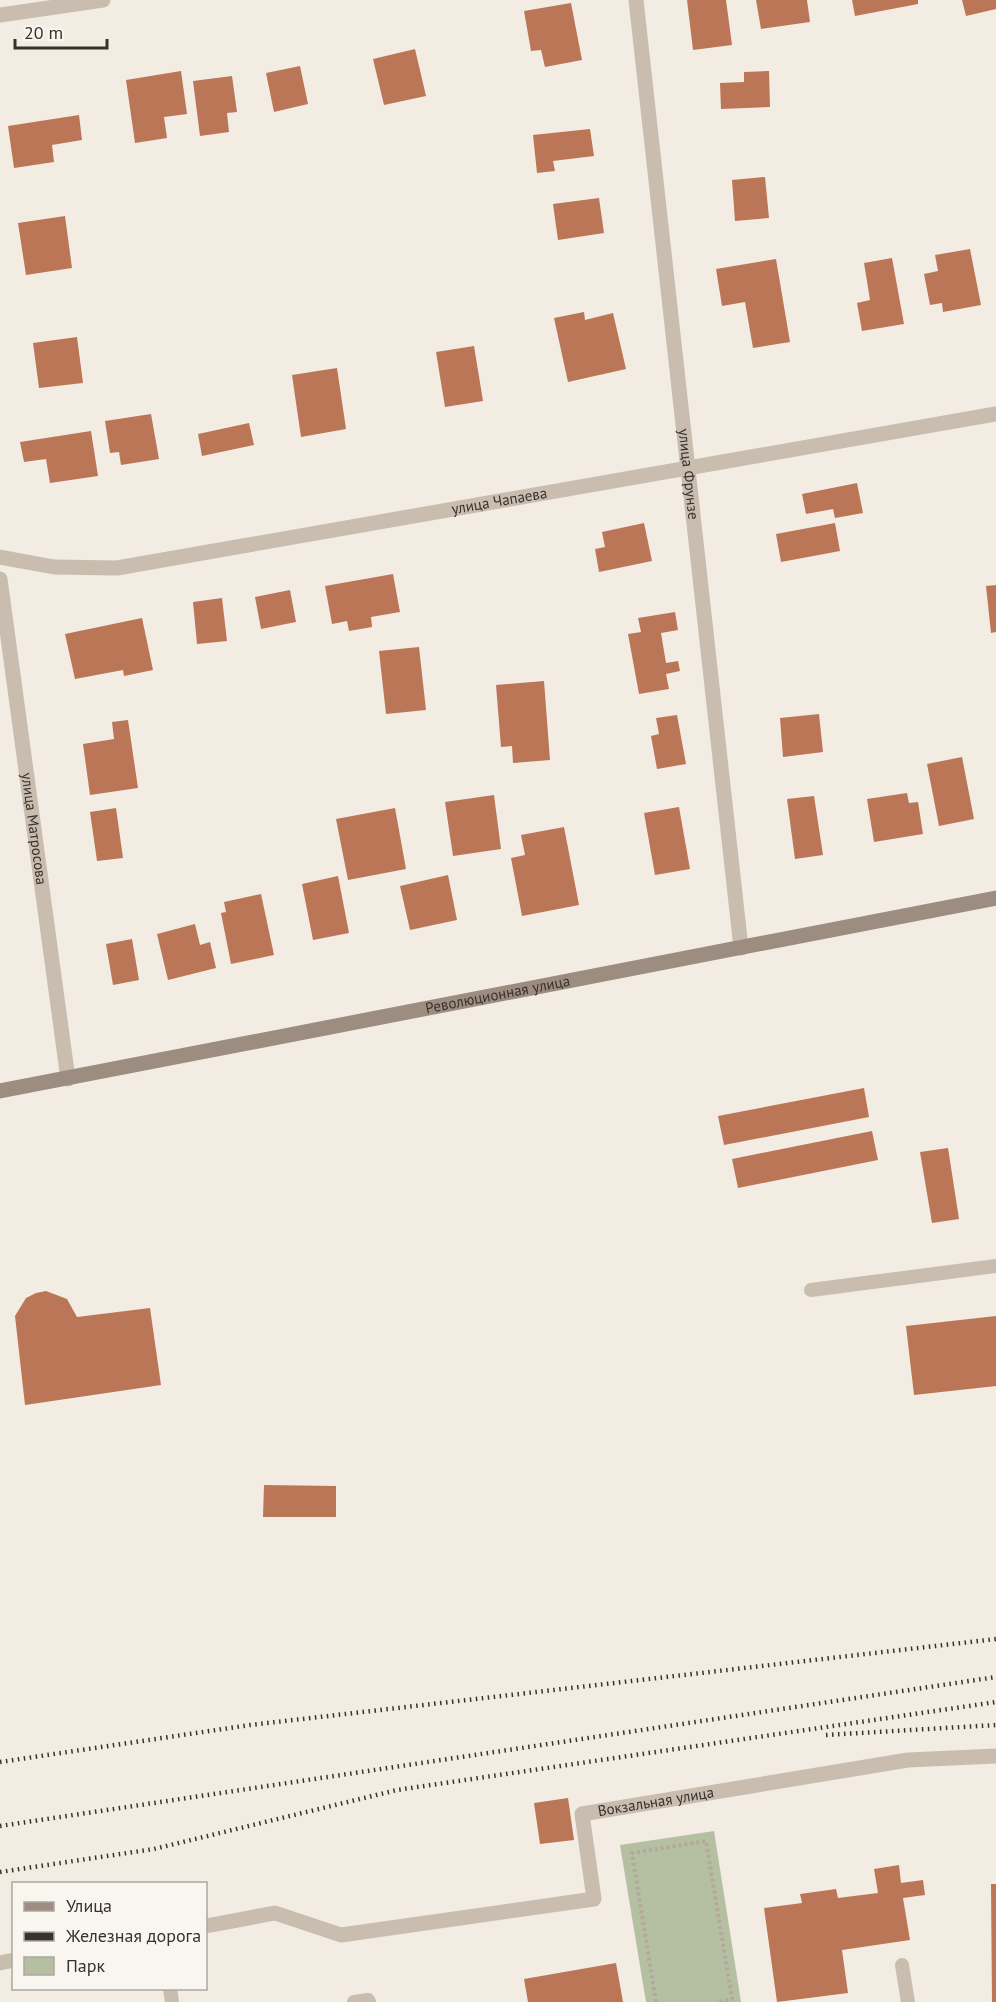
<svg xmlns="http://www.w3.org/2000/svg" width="996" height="2002" font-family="'PT Sans',sans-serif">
	<rect width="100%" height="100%" fill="#f2ece3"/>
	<!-- green -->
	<path fill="#b5c0a3" d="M714,1831l27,171h-95l-26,-157z"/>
	<!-- building -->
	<path fill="#bb7658" d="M687,0h39l6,45 -39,5z
		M756,0h51l3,22 -49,7z
		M852,0h66v4l-63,12z
		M962,0h34v9l-30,7z
		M571,3l11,57 -37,7 -4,-17 -10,1 -7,-40z
		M415,49l11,47 -42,9 -11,-46z
		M300,66l8,38 -34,8 -8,-39z
		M181,71l6,43 -23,3 3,21 -32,5 -9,-63z
		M769,71l1,36 -49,2 -1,-26 24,-1v-10z
		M232,76l5,36 -10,1 2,19 -29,4 -7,-55z
		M79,115l3,25 -30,5 2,17 -40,6 -6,-42z
		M590,129l4,27 -41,5 2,10 -18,2 -4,-38z
		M765,177l4,41 -34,3 -3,-41z
		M599,198l5,35 -46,7 -5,-36z
		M65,216l7,52 -46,7 -8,-52z
		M970,249l11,56 -38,7 -1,-9 -12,2 -6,-31 14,-3 -3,-16z
		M892,258l12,66 -42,7 -5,-28 13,-3 -6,-37z
		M776,259l14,83 -37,6 -8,-46 -23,4 -6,-37z
		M584,312l1,8 28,-7 13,56 -58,13 -14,-64z
		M77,337l6,46 -44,5 -6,-45z
		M474,346l9,55 -38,6 -9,-55z
		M337,368l9,61 -45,8 -9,-62z
		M151,414l8,45 -38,6 -2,-13 -9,1 -5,-32z
		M249,423l5,22 -52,11 -4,-22z
		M91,431l7,45 -48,7 -4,-24 -22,3 -4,-20z
		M857,483l6,30 -28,5 -2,-9 -27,5 -4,-20z
		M644,523l8,38 -53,11 -4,-23 10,-2 -3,-15z
		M835,523l5,28 -59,11 -5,-28z
		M393,574l7,38 -29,5 1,10 -23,4 -2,-10 -15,3 -7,-38z
		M996,585v47l-5,1 -5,-47z
		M290,590l6,32 -35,7 -6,-32z
		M222,598l5,43 -30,3 -4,-42z
		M675,612l3,18 -17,3 5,30 12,-2 2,10 -14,3 3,15 -30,5 -11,-60 13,-2 -3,-14z
		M142,618l11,52 -29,6 -1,-6 -48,9 -10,-45z
		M419,647l7,63 -40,4 -7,-63z
		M544,681l6,79 -37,3 -1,-17 -11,1 -5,-62z
		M819,714l4,38 -40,5 -3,-39z
		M677,715l9,49 -29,5 -6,-33 8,-2 -3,-16z
		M128,720l10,68 -48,7 -7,-51 31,-5 -2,-17z
		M962,757l12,62 -35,7 -12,-62z
		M907,793l2,10 9,-1 5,32 -49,8 -7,-43z
		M494,795l7,54 -48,7 -8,-54z
		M814,796l9,59 -28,4 -8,-60z
		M679,807l11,62 -35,6 -11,-62z
		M116,808l7,50 -26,3 -7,-49z
		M395,808l11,61 -58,11 -12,-61z
		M564,827l15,78 -57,11 -11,-58 14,-3 -4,-20z
		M448,875l9,45 -47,10 -10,-44z
		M338,876l11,57 -36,7 -11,-56z
		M261,894l13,61 -43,9 -10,-51 5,-1 -2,-10z
		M195,924l5,21 10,-3 6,26 -48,12 -11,-46z
		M132,939l7,41 -26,5 -7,-41z
		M864,1088l5,29 -145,28 -6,-29z
		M872,1131l6,29 -140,28 -6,-29z
		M948,1148l11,71 -27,4 -12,-71z
		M46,1291l21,8 10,18 73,-9 11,77 -136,20 -10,-89 11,-18 10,-5z
		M996,1316v70l-82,9 -8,-69z
		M264,1485l72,1v31h-73z
		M568,1798l6,42 -34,4 -6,-41z
		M899,1865l2,18 22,-3 2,15 -22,3 7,42 -68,10 6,43 -71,9 -13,-94 38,-5 -2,-9 36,-5 2,9 40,-5 -4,-24z
		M991,1884h5v118h-4z
		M616,1963l7,39h-95l-4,-23z"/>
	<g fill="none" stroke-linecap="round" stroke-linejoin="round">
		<!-- path -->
		<path stroke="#b5a799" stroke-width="4" stroke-dasharray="3 3" stroke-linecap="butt" d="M656,2002l-24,-149 74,-12 26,158 -16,3"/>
		<!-- service -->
		<path stroke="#c9bdaf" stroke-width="14" d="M811,1290l185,-24
			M902,1965l6,37
			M170,1988l2,14
			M354,2002l14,-2 1,2"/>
		<!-- minor -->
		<g stroke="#c9bdaf" stroke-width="15">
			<path id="s1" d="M636,0l105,948"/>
			<path d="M0,15l103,-15"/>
			<path id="s2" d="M0,557l54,10 63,1 879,-154"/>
			<path id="s3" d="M0,579l68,500"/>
			<path id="s4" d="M206,1926l69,-13 66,22 253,-36 -12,-85 326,-54 88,-4"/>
			<path d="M0,1963l14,-3"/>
		</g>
		<!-- secondary -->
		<path stroke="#9d8d80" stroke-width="15" id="s5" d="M0,1091l996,-193"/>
		<!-- rail -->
		<path stroke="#39312c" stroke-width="4.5" stroke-dasharray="1.5 4.5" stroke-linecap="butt" d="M826,1735l170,-10
			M0,1762l250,-37 746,-86
			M0,1826l996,-149
			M0,1872l154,-23 243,-59 599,-88"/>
	</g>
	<g text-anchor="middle" stroke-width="6" stroke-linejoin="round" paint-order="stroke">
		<!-- street labels -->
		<g font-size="15" fill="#39312c" stroke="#f9f5ef">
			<text dy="5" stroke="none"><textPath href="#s1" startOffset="477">улица Фрунзе</textPath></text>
			<text dy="5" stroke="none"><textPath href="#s2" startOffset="506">улица Чапаева</textPath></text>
			<text dy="5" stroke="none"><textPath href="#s3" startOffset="252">улица Матросова</textPath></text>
			<text dy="5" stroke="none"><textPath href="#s5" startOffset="507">Революционная улица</textPath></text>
			<text dy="5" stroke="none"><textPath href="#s4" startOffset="556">Вокзальная улица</textPath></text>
		</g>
	</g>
	<!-- legend -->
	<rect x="12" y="1882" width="195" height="108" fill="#f9f5ef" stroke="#aca7a1" stroke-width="1.5"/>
	<rect x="24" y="1902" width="30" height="9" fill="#9d8d80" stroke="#aca7a1" stroke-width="1.5"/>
	<text x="66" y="1912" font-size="18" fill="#39312c">Улица</text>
	<rect x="24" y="1932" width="30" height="9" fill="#39312c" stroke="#aca7a1" stroke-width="1.5"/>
	<text x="66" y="1942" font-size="18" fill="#39312c">Железная дорога</text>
	<rect x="24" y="1957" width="30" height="18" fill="#b5c0a3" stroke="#aca7a1" stroke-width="1.5"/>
	<text x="66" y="1972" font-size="18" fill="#39312c">Парк</text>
	<!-- scale -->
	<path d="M15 39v9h92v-9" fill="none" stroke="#39312c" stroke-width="3"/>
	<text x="24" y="39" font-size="18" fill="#39312c" stroke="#f9f5ef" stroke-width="4.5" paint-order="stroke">20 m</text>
</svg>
